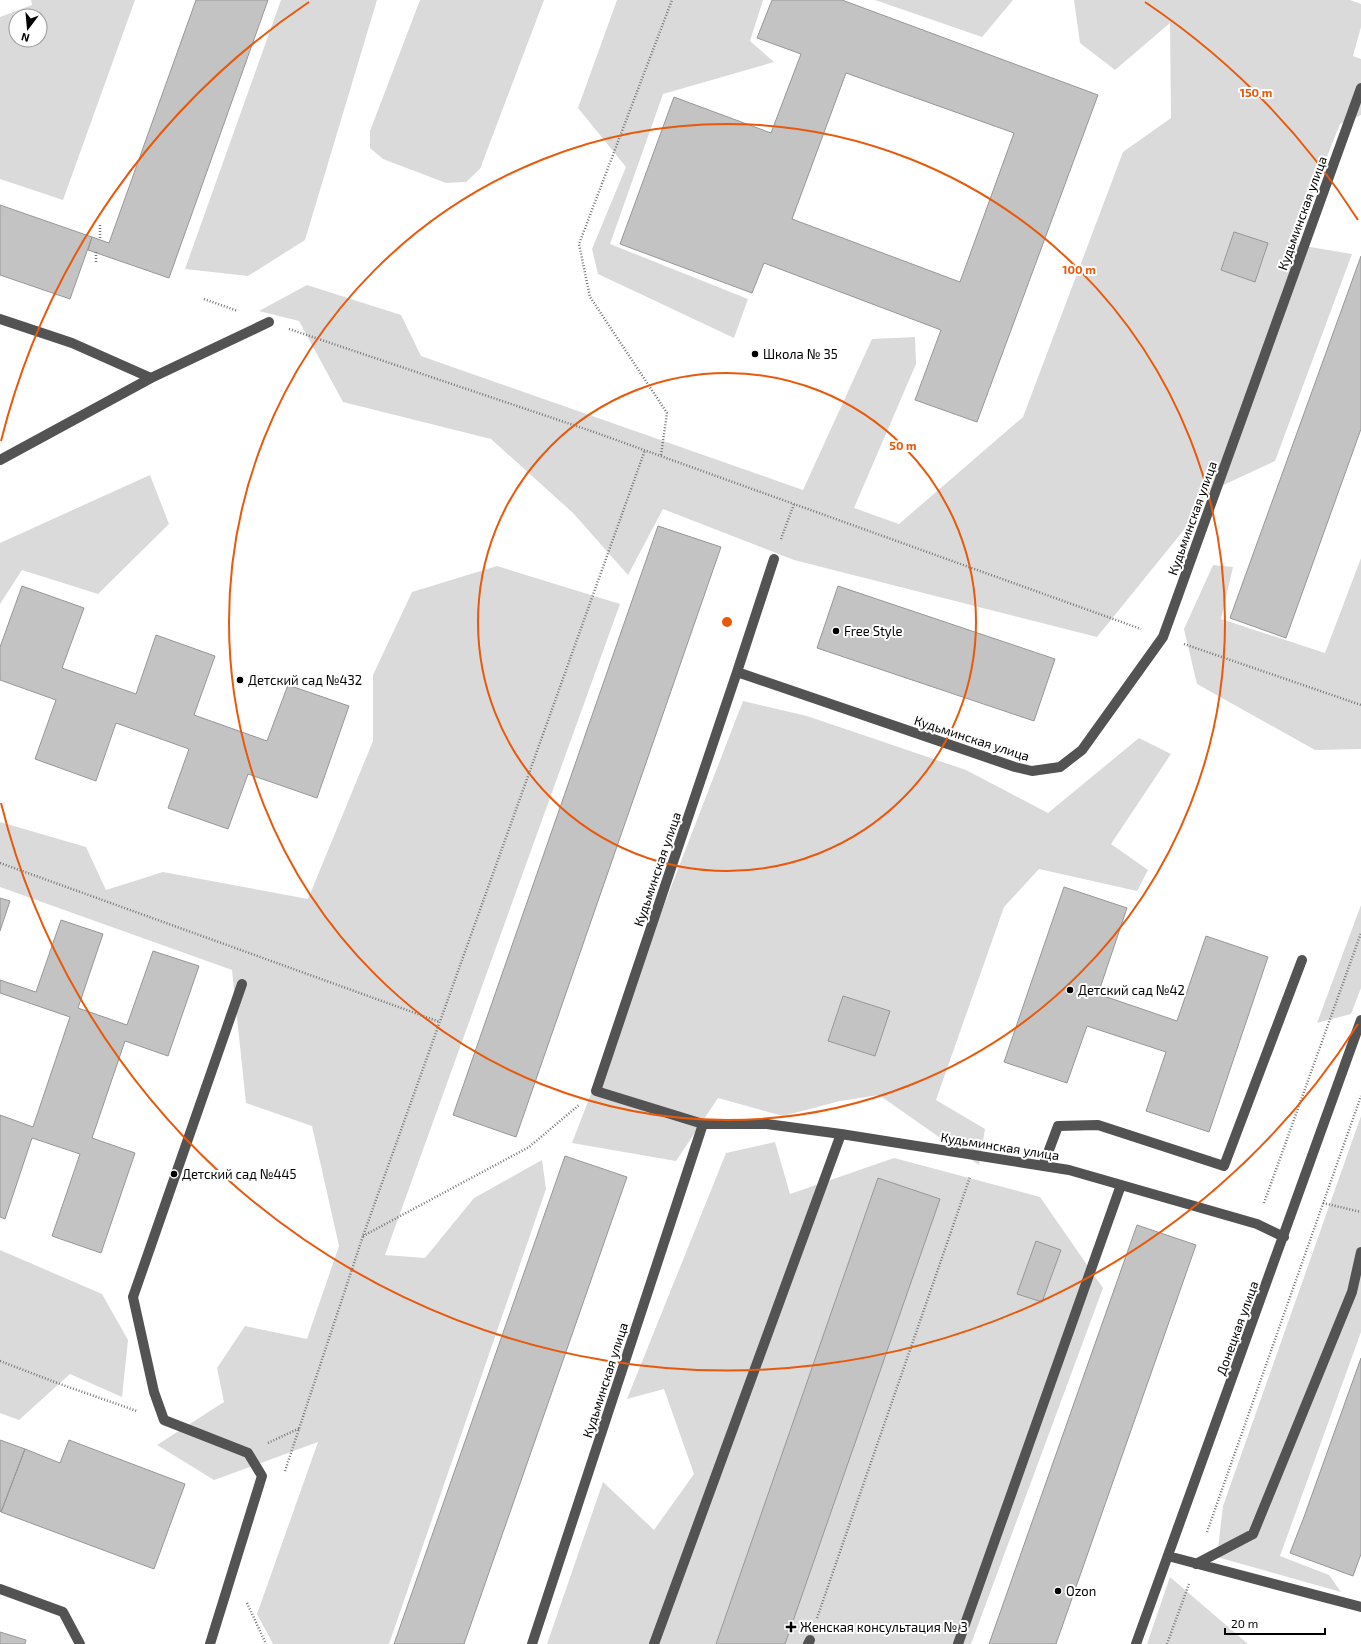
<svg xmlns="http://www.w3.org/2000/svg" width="1361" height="1644" font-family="'Exo 2',sans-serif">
	<rect width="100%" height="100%" fill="#fff"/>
	<!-- green -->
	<path fill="#dadada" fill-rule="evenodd" d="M31,0h104l-72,200 -63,-21v-162l32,-12zM16,16h24v24h-24z
		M281,0h96l-72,240 -57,36 -63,-7z
		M420,0h124l-64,169 -14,13 -20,1 -63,-24 -13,-11v-17z
		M617,0h146l-13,41 24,21 -111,32 -53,150 138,55 -14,39 -136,-64 -6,-25 34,-82 -48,-59z
		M875,0h138l-31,37z
		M1074,0h276l11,4v23l-8,29 8,3v56l-21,9 -48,120 60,10 -77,207 -69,32 -23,38 -86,106 -303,-77 -131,-51 -35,66 -55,-62 -82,-74 -148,-37 -44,-81 -40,-10 48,-26 94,30 20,41 382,134 69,-151 43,-2 1,27 -62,144 45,16 124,-107 100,-265 48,-34 -1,-95 -55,47 -35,-27z
		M150,475l19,49 -71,70 -76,-24 -22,34v-61z
		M1361,558v191l-46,1 -118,-66 -13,-55 29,-64 20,2 -12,52 104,34z
		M497,566l123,38 -235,651 40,3 49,-60 68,-38 4,29 -157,455h-116l-16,-30 61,-172 -104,38 -57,-35 67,-43 -7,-34 28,-42 62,13 32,-93 -27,-120 -66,-23 -14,-133 -232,-83v-65l86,25 20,43 57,-18 145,27 65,-158v-66l39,-83z
		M743,701l64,15 159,54 82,43 91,-75 32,16 -60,90 37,26 -11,21 -98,-22 -35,38 -68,193 49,29 -6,36 -100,-70 -39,6 -57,15 -65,-18 -42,63 -104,-18z
		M1361,905v83l-10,26 -34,9z
		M1361,1116v216l-81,224 49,19 12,17 -124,-35 6,-51z
		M775,1142l15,52 104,-36 146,39 63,91 -132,356h-424l56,-162 51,48 40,-56 -30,-85 -37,10 99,-246z
		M0,1250l102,44 26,46 -6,57 -52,-23 -51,46 -19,-7z
		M1170,1577l78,67h-101z"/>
	<!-- building -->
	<path fill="#c3c3c3" stroke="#979797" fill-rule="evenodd" d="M196,0h72l-99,278 -81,-28 4,-13 17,6z
		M772,0h70l256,95 -121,327 -62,-22 26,-70 -177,-67 -12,30 -132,-49 54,-147 97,36 30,-79 -44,-16zM846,73l168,60 -54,149 -168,-63z
		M0,205l92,32 -22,62 -70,-24z
		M1234,232l34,11 -13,39 -34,-12z
		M1361,256v173l-75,209 -56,-20z
		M658,526l63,21 -205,590 -63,-22z
		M22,586l62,22 -22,60 74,26 20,-59 59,21 -21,59 73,26 21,-56 61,21 -32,92 -69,-24 -20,55 -60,-21 21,-59 -73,-26 -20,58 -61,-22 21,-59 -56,-20v-33z
		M838,586l217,73 -21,62 -217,-73z
		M1064,887l63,21 -29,86 79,27 29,-85 62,21 -59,175 -63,-21 20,-59 -79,-26 -20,57 -63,-21z
		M0,898l10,3 -10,30z
		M61,920l42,14 -25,74 49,17 26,-74 46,15 -31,90 -43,-15 -33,97 43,15 -34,100 -49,-17 28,-82 -48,-16 -27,81 -5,-2v-102l33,12 37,-110 -70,-24v-13l36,12z
		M843,996l47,15 -15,45 -47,-15z
		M565,1156l62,21 -163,467h-70z
		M878,1178l62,21 -155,445h-69z
		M1137,1225l59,20 -140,399h-67z
		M1036,1241l25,9 -19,52 -25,-8z
		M1361,1358v196l-8,22 -63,-23 14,-36z
		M0,1440l25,9 -24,63 -1,-1z
		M69,1440l116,44 -31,85 -153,-57 24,-63 35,14z
		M0,1632l26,8 -1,4h-25z"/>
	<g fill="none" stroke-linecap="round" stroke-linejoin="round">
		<!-- path -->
		<path stroke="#757575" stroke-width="2.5" stroke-dasharray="1 2" stroke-linecap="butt" d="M100,225v15
			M96,252v12
			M204,299l34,12
			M289,329l305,103 547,197
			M661,455l6,-42 -77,-116 -11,-53 93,-244
			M781,539l13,-35
			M1184,644l177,61
			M0,863l440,159
			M1264,1203l97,-270
			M1323,1203l38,9
			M363,1236l166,-89 50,-42
			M0,1361l60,23 77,27
			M268,1443l32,-15
			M285,1471l78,-235 282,-786
			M1207,1532l154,-436
			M247,1603l19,41
			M817,1618l153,-441
			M1167,1644l22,-60"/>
		<!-- minor -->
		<path stroke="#535353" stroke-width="10" d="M0,319l72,24 79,35 118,-56
			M0,460l151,-82
			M737,672l37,-113
			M1043,1166l15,-40 40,-1 126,41 78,-206
			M1284,1237l-27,-13 -188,-54 -228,-36 -74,-10h-64l-107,-33 141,-419 278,95 17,4 28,-4 22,-17 81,-113 198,-549
			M1168,1556l193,51
			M1196,1564l57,-30 99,-242 9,-40
			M0,1589l63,23 17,32
			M210,1644l52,-168 -14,-23 -84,-33 -10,-28 -21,-95 109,-313
			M532,1644l171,-520
			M654,1644l187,-510
			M808,1644l2,-4
			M958,1644l163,-459
			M1136,1644l225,-624"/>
	</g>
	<!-- distance rings -->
	<g fill="none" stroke="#e8590c" stroke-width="2">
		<circle cx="727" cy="622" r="249"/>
		<circle cx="727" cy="622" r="498"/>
		<path d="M1358 1024A748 748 0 0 1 1 803M1 441A748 748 0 0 1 309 2M1145 2A748 748 0 0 1 1358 220"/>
	</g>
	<!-- markers -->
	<g fill="#000" stroke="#fff" stroke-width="1.5">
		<circle cx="755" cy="354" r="4"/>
		<circle cx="836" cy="631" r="4"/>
		<circle cx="240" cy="680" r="4"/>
		<circle cx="1070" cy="990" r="4"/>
		<circle cx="174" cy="1174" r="4"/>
		<circle cx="1058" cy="1591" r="4"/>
		<path d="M789 1621h4v4h4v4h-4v4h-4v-4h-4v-4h4z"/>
	</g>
	<g text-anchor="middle" stroke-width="4" stroke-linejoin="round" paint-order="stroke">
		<!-- street labels -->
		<g font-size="13" fill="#000" stroke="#fff">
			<text transform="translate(1302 213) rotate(-70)" y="5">Кудьминская улица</text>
			<text transform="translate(1192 518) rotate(-70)" y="5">Кудьминская улица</text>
			<text transform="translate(972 738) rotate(18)" y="5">Кудьминская улица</text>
			<text transform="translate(657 869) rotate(-71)" y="5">Кудьминская улица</text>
			<text transform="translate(1000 1146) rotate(9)" y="5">Кудьминская улица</text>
			<text transform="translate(1237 1328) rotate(-70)" y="5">Донецкая улица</text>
			<text transform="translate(605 1380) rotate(-72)" y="5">Кудьминская улица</text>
		</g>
		<!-- poi labels -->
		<g font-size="13" fill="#000" stroke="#fff" text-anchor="start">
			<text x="763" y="359">Школа № 35</text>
			<text x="844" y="636">Free Style</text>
			<text x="248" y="685">Детский сад №432</text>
			<text x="1078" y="995">Детский сад №42</text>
			<text x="182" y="1179">Детский сад №445</text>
			<text x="1066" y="1596">Ozon</text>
			<text x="800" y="1632">Женская консультация № 3</text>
		</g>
	</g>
	<circle cx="727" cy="622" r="6" fill="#e8590c" stroke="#fff" stroke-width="2"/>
	<g font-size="12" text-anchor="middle" font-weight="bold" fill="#e8590c" stroke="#fff" stroke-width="4" stroke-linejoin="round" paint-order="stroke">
		<text x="1256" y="97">150 m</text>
		<text x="1079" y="274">100 m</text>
		<text x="903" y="450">50 m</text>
	</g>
	<!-- north arrow -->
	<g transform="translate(28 28) rotate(196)"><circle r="19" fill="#ffffff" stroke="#999999"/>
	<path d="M0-3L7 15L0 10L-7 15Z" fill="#000000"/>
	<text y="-6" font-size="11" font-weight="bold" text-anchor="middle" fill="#000000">N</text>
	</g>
	<!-- scale -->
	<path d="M1225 1628v6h100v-6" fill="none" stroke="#000000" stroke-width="2"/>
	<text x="1231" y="1628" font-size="12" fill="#000000" stroke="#ffffff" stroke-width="3" paint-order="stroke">20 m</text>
</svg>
